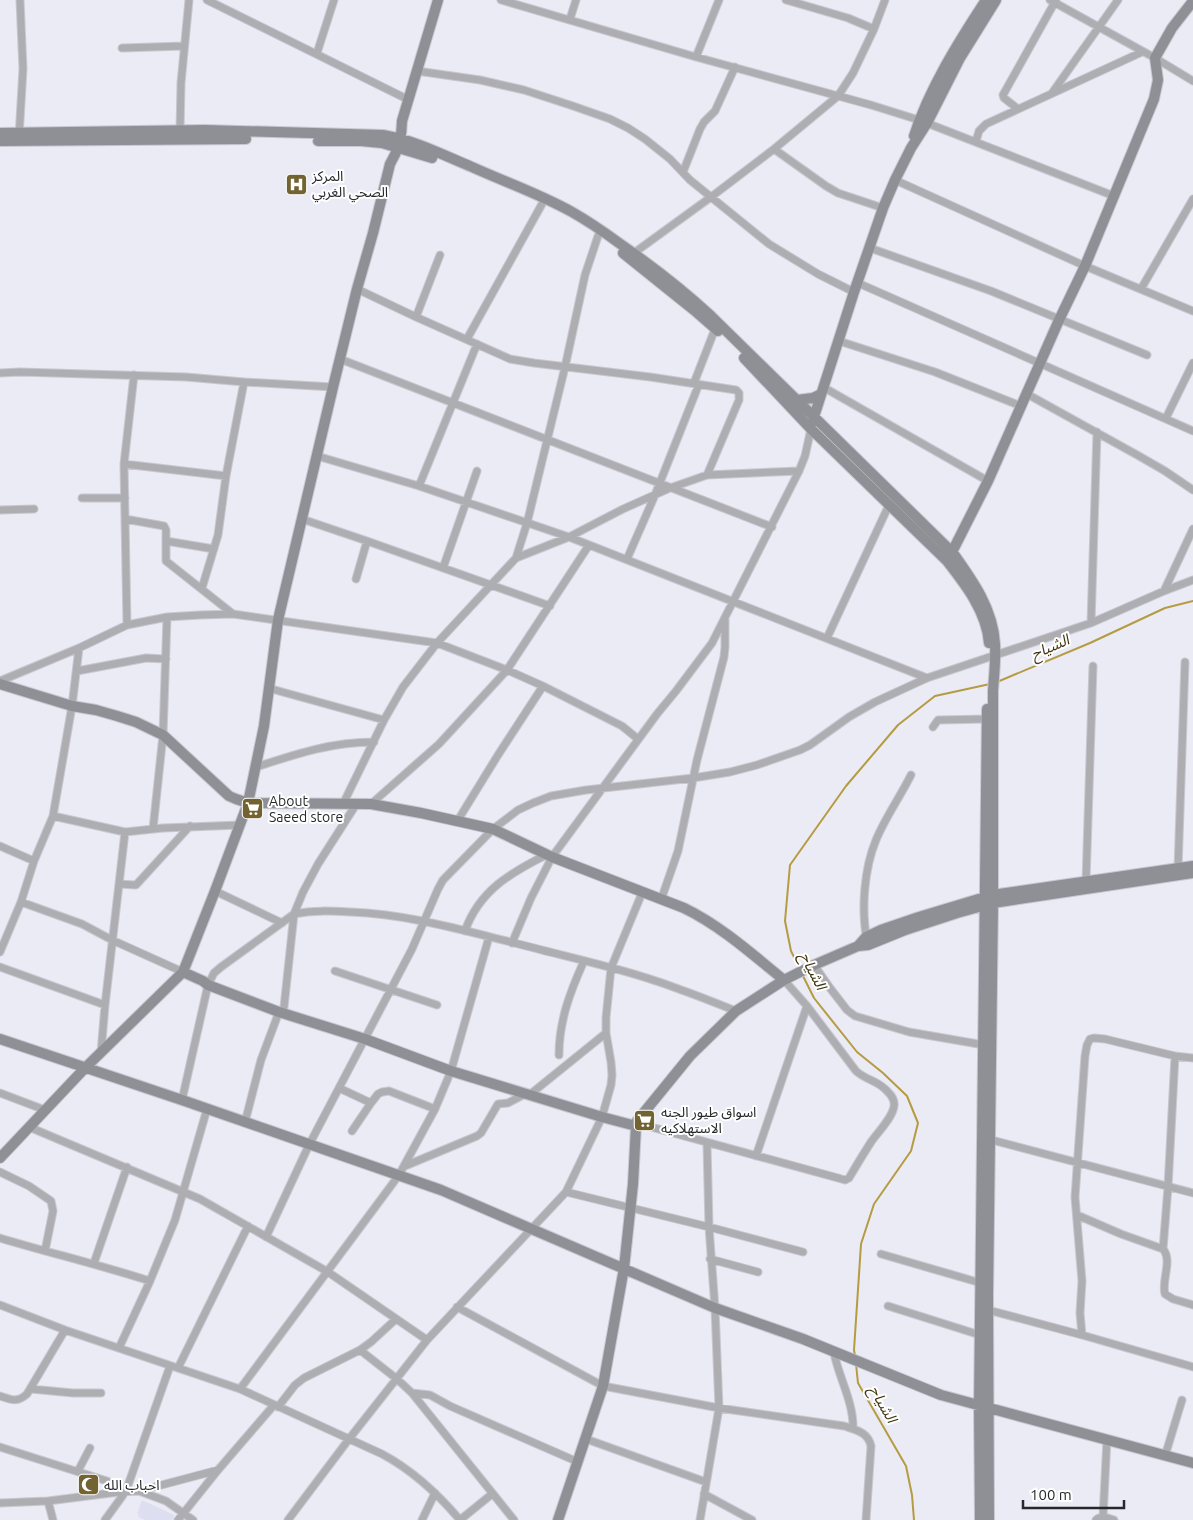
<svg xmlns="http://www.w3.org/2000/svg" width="1193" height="1520" font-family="Ubuntu,'Noto Sans Arabic',sans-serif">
	<rect width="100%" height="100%" fill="#eaebf5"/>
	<!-- built -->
	<path fill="#dddff0" d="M142,1500l32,15 -1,5h-28l-7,-3 1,-3h-2z"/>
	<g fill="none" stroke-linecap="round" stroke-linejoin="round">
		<!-- stream -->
		<path stroke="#b59b41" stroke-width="2" d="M997,682l93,-39 75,-35 28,-7
			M800,969l-9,-18 -6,-30 5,-56 56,-79 52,-61 37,-29 55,-12
			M803,976l11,22 43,54 26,21 24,23 11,27 -7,28 -37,53 -13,40 -7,106 1,6
			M856,1364l2,19 48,83 6,29 2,25"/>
		<defs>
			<path id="street" d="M207,0l202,100
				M501,0l195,57 175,48 48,15 195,76
				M786,0l62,18 26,11
				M1050,0l105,58 38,23
				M570,19l6,-19
				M122,48l62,-2
				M317,53l17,-53
				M696,57l23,-57
				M417,71l63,9 44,10 49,16 37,13 18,9 17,11 25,20 20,21 79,64 49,30 36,18
				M1052,93l66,-93
				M1018,109l-14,-11 -1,-3 53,-95
				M180,131l1,-48 8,-83
				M19,137l4,-68 -3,-69
				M976,141l3,-10 7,-7 156,-72
				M774,149l52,37 12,7 45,15
				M683,172l17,-43 4,-7 11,-11 20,-44
				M895,180l190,86 108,45
				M870,248l121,43 156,64
				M634,253l77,-56 63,-48 64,-53 15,-23 21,-44 11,-29
				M858,283l335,148
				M357,289l59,28 94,42 24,4 116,14 86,13 3,3v7l-32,75
				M1141,289l52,-90
				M416,317l24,-62
				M467,339l75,-135
				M839,341l96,31 86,34
				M340,359l432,168
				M0,373l20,-1 166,5 58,5 89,5
				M694,383l21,-54
				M823,387l165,94
				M1027,394l112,62 26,15 28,19
				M1166,418l27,-55
				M317,456l102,30 150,51 358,141
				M124,464l102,12 18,-94
				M419,486l58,-142
				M82,498h43
				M0,510l34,-1
				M125,519l39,7 2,4v31l67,53
				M302,519l65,22 183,65
				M166,541l48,8
				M516,558l53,-21 54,-28 47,-21 37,-13 92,-4
				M627,559l28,-64 44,-111
				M443,568l34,-97
				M356,579l11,-38
				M202,588l16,-53 8,-59
				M1164,591l29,-62
				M1091,623l6,-191
				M127,625l-3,-161 10,-89
				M827,638l62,-133
				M77,671l69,-13 20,1
				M0,681l79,-33 48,-23 40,-8 33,-2 33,-1 204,29 70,27 36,16 79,40 16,13
				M268,688l116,32
				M933,727l5,-7 49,-1
				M256,767c40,-13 75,-25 118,-25
				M344,802l40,-82 19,-33 34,-44 79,-85 11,-35 38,-156 20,-92 13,-39
				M371,804l68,-60 68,-74 82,-125
				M53,816l72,16 38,-4 77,-3
				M458,820l40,-65 45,-69
				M153,829l10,-94 4,-118
				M0,846l34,15
				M1178,869l7,-207
				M1086,881l7,-215
				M119,884l17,1 54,-59
				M215,891l67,32
				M661,900l17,-49 19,-91 27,-103 1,-10v-28
				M21,902l61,22 30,16 71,32
				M465,931c14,-40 45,-58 81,-76
				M867,940c-6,-30 -3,-71 9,-100 9,-22 24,-43 35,-65
				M512,943l19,-45 21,-41 105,-143 19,-23 36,-48 87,-172 6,-15 6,-27
				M0,952l21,-50 13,-41 19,-45 19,-110 7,-58
				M814,965l16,23 17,22 8,6 54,16 75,13
				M0,967l105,38
				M335,971l102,34
				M284,1007l10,-93 9,-22 15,-28 39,-61
				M101,1053l4,-48 20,-173
				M559,1055c0,-34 11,-63 25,-94
				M1193,1058l-18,-2 -70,-17 -11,-1 -4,1 -3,6 -2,11 -10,141 7,84 -2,32 2,22 111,32
				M339,1088l32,15
				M533,1092l73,-59
				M0,1093l45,17
				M182,1100l26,-115 6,-12 7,-6 73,-53c19,-4 37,-3 57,-2 54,2 107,17 160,30 55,15 111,26 165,46 20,7 40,15 60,23
				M637,1121l7,4 194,53 7,2 4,-2c7,-12 15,-25 22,-36 7,-10 22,-25 23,-36 1,-6 -2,-10 -6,-14 -10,-12 -21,-11 -32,-21l-49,-65 -23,-26
				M245,1122l16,-62 18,-48
				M29,1127l171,72 128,73 99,68
				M352,1131l19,-28 7,-9 4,-2 7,-1 46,18
				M988,1139l205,54
				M756,1156l51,-150
				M405,1166l72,-30 4,-3 17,-29 10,-1 17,-9
				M0,1172l29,14 22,15 2,10 -8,40
				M566,1192l143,35 94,25
				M1077,1215l44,19 42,15c10,12 -2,31 2,45l8,5 20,6
				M266,1237l43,-92 103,-196 26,-60 5,-9 50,-51 25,-19 15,-7 18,-7 35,-6 107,-12 37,-6 27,-7 43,-15 10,-5 39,-28 26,-15 52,-24 164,-55 73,-32 29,-11
				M0,1238c50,15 100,27 150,43
				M1163,1249l5,-62 7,-131
				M881,1254l100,29
				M710,1259l48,13
				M94,1263l33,-96
				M0,1305l65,25 175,59 142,65c30,16 56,40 78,66
				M888,1306l92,29
				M457,1307l146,79 116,22 125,18c12,4 24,6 27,20l-5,74
				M988,1310l94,25
				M119,1348l31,-67 25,-61 32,-111
				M360,1350l37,29 15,14 102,127
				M834,1353c5,25 20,50 19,76
				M178,1368l70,-142
				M31,1389l42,4h28
				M240,1389l159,-214 36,-66 16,-38 38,-134
				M412,1393l18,2 20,11 128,56
				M0,1396c12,4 17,7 27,-2l38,-64
				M278,1407l17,-22 9,-7 56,-28 11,-8 25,-23
				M586,1439l120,43
				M0,1447l107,34 7,4 5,7
				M1165,1456l17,-56
				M78,1471l12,-23
				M139,1491l27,10 27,19
				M704,1494l48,26
				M48,1501l5,19
				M0,1503l48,-2 71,-9 20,-1 79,-21
				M1103,1517l4,-78
				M105,1520l21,-29 44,-125
				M178,1520l40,-50 56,-65
				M288,1520l61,-81 78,-99 139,-148 36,-75 9,-32 1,-10 -1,-13 -5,-29v-15l5,-50 31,-75
				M422,1520l13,-27
				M460,1520l32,-26
				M700,1520l19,-112 -4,-100 -6,-81 -2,-83
				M1096,1520c5,-5 12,-2 18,0"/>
			<path id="secondary" d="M0,133l205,-3 178,5c31,5 60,20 89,32 33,15 68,27 100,45 16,9 32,20 47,31 33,23 63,46 92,73l242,237c20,28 40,56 42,91 1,15 -1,31 -2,47v212l-5,393 1,224
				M914,136c15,-47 45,-95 72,-136
				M0,141l246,-2
				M318,141h43l21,2 50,15
				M623,253l71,57 24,21
				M744,358l67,71 136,132c18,23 40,51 42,82
				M797,400l16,-2 8,-4
				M812,423l42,-131 29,-84 12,-28 16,-32 16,-25 33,-65 36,-58
				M949,558l39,-77 71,-161 26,-54 69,-167 4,-19 -3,-22 17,-30 21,-27
				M0,684l72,22 24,4 21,6 19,6 27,13 66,61 7,3 12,4 123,1 50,9 72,16 59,28 132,51c37,18 68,46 100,72
				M858,946l8,-9 15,-7 38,-13 73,-22 201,-29
				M183,972l20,9 5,4 71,27 86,27 86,32 151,46 34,9
				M0,1039l182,61 259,90 274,118 88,31 138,56 252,68
				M0,1158l85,-90 98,-96 32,-81 33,-88 16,-77 14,-106 55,-233 24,-98 16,-56 17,-69c8,-13 12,-28 12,-43l36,-121
				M558,1520l45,-134 21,-118 9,-84 3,-58 1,-5 53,-65 46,-45 48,-31 30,-15 44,-19 10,-1 37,-15 52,-17 36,-10 200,-30
				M980,1520l-1,-114 8,-697"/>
		</defs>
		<!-- street casing -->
		<use href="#street" stroke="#c7c8d1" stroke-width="9"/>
		<!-- secondary casing -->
		<use href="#secondary" stroke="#c7c8d1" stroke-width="12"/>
		<!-- street -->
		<use href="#street" stroke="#aeaeb2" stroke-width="7"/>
		<!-- secondary -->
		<use href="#secondary" stroke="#8f9096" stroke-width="10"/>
	</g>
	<!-- icons -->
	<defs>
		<symbol id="hospital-square" viewBox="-11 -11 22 22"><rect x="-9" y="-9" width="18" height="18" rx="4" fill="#726330" stroke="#fff"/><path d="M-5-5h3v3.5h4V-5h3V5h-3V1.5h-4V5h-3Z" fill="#fff"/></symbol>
		<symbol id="supermarket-square" viewBox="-11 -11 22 22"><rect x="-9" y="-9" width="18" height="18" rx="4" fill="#726330" stroke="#fff"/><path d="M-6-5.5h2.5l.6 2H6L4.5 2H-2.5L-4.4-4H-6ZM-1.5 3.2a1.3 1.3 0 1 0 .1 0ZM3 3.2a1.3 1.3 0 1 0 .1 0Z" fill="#fff"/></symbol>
		<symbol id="mosque-square" viewBox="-11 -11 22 22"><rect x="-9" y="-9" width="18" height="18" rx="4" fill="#726330" stroke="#fff"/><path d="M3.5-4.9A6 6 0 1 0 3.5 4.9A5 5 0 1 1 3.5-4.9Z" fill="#fff"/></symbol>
	</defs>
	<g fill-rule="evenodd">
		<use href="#hospital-square" x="284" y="172" width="25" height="25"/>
		<use href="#supermarket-square" x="240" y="796" width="25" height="25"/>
		<use href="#supermarket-square" x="632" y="1108" width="25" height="25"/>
		<use href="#mosque-square" x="76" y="1472" width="25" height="25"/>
	</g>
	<g text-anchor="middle" stroke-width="4" stroke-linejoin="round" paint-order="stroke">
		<!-- poi labels -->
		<g font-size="14" fill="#27282b" stroke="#fff" text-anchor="start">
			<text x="312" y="181">المركز<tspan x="312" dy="16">الصحي الغربي</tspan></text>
			<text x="269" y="806">About<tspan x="269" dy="16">Saeed store</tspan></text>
			<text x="661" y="1117">اسواق طيور الجنه<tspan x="661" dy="16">الاستهلاكيه</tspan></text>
			<text x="104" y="1490">احباب الله</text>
		</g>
		<!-- water labels -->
		<g font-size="15" font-style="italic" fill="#40350e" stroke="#fff">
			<text transform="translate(1050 647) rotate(-24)" y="5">الشياح</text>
			<text transform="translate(813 971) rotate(63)" y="5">الشياح</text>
			<text transform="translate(883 1404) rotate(60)" y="5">الشياح</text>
		</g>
	</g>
	<!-- scale -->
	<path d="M1023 1500v8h101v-8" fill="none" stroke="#27282b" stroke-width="2.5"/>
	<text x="1030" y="1500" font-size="15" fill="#27282b" stroke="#ffffff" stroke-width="4" paint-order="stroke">100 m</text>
</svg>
